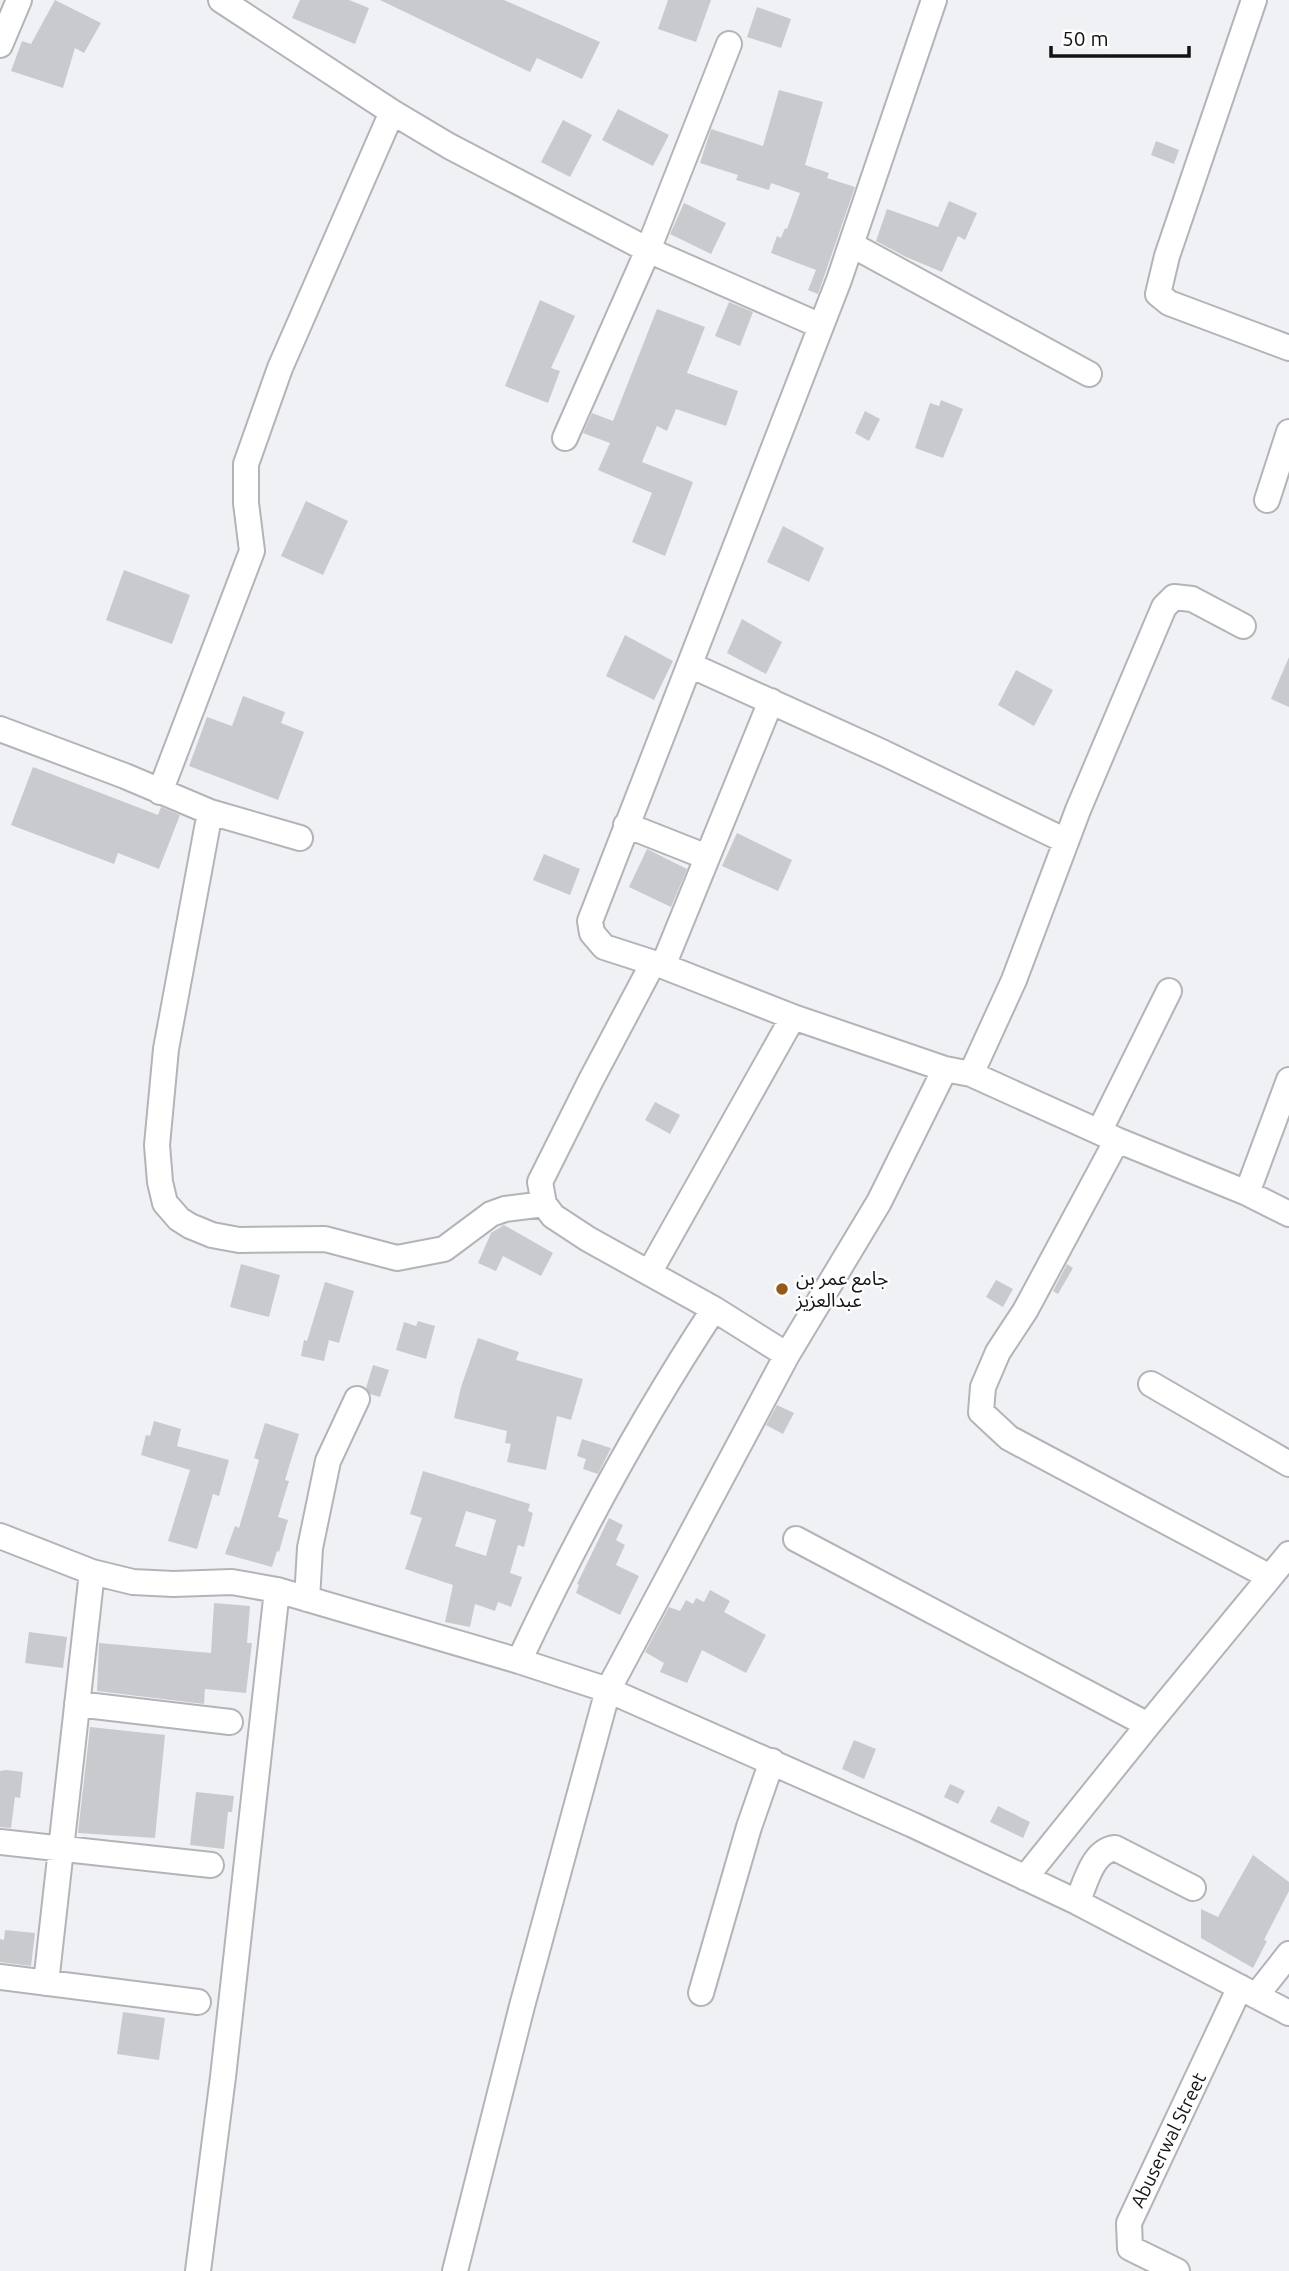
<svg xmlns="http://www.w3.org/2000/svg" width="1289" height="2271" font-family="Ubuntu,'Noto Sans Arabic',sans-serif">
	<rect width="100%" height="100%" fill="#eff1f5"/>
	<!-- building -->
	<path fill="#c8cace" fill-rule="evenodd" d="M55,0l46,23 -17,30 -9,-5 -12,40 -52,-17 11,-30 9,3z
		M300,0h49l20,8 -14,36 -63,-26z
		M380,0h124l96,42 -18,37 -45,-21 -7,14z
		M668,0h43l-15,42 -38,-13z
		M757,7l34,12 -10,29 -34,-11z
		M779,90l44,12 -18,63 24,8 -2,5 28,9 -37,107 -10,-4 8,-20 -45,-17 6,-17 4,2 4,-10 2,1 13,-36 -29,-10 -2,7 -33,-10 2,-5 -38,-12 11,-34 52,17z
		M618,109l51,26 -16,31 -51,-26z
		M563,120l29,15 -22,42 -29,-15z
		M1156,141l23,9 -5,14 -23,-9z
		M949,201l28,12 -12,27 -7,-4 -16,36 -36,-15 -30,-16 11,-32 51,18z
		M684,203l42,20 -15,31 -41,-20z
		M540,300l35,16 -24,52 9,3 -12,32 -43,-17z
		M729,302l24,10 -13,34 -25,-10z
		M657,309l48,18 -18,46 51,18 -12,35 -50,-17 -9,22 -10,-5 -15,36 51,20 -28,74 -33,-14 20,-49 -54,-23 12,-27 -27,-10 9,-20 21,8z
		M941,400l22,9 -20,49 -28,-10 15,-45 9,3z
		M865,411l15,8 -11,22 -14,-8z
		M306,501l42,20 -25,54 -42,-19z
		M783,526l41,22 -15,34 -42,-20z
		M124,570l66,25 -18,49 -66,-24z
		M742,619l40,23 -16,32 -39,-21z
		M625,635l48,26 -19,39 -48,-24z
		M1289,657v50l-18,-8z
		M1016,670l37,20 -19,36 -36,-21z
		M243,696l42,16 -4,11 23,9 -26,68 -89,-34 18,-49 25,9z
		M33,767l125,48 3,-8 19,8 -21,54 -41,-16 -4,11 -103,-39z
		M737,833l55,27 -14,31 -56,-25z
		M647,849l40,20 -16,38 -42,-20z
		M544,854l36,15 -10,26 -37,-15z
		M655,1102l25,13 -10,19 -25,-14z
		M504,1225l49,28 -12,23 -38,-20 -7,15 -18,-8 13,-30z
		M241,1264l39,11 -11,42 -39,-10z
		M1067,1264l6,4 -15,26 -5,-3z
		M996,1280l17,9 -10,18 -17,-10z
		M325,1282l29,9 -15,52 -10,-3 -5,21 -23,-5 3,-16 3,1z
		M418,1321l17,5 -9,33 -30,-9 8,-28 12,4z
		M478,1338l41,14 -3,8 67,19 -12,41 -14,-4 -11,54 -39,-8 4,-18 -6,-1 2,-12 -53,-13 7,-31z
		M373,1365l16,5 -9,27 -10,-3 -4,-6z
		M777,1405l17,8 -11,21 -17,-9z
		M154,1421l27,8 -4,17 52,14 -10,36 -6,-2 -16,55 -29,-8 22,-71 -49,-15 5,-20 4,1z
		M265,1423l34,11 -14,46 4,1 -11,36 10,3 -9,32 -2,-1 -5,16 -47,-13 10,-28 4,2 20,-68 -5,-2z
		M582,1439l29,9 -13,26 -15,-5 3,-10 -9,-3z
		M423,1471l107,33 -2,7 5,2 -9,34 -6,-2 -8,28 12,4 -11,30 -13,-5 -3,9 -20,-7 -5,23 -25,-5 8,-37 -48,-16 17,-51 -12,-4zM466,1511l30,9 -10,36 -31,-10z
		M609,1518l14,7 -7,15 9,5 -9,20 23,11 -19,39 -44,-22 3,-8 -2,-1z
		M710,1590l20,11 -6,11 42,23 -20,38 -44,-23 -15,33 -27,-11 4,-9 -19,-11 24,-45 11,4 6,-11 7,4 3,-6 8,4z
		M214,1603l36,3 -3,37h5l-6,50 -41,-4 -1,15 -107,-13 2,-48 112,10z
		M29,1632l38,5 -4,31 -38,-5z
		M90,1727l75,8 -10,103 -77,-5z
		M854,1740l22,9 -12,30 -22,-10z
		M6,1770l17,2 -3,26 -5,-1 -4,31 -11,-1v-56z
		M950,1784l15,7 -7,13 -14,-7z
		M196,1792l38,4 -2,16h-4l-4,37 -34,-4z
		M998,1806l32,16 -7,16 -33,-16z
		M1253,1855l36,27v9l-25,49 3,1 -14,27 -52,-30v-29l17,8z
		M5,1930l30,3 -4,33 -31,-4v-23l4,1z
		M123,2012l42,6 -6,42 -42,-6z"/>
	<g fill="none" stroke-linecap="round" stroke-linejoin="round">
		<defs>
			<path id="minor" d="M221,0l171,112 57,34 199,104 173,76
				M934,0l-95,280 -249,641 2,12 12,14 59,19 130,51 152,52 26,5 146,66 130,53 42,21
				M1254,0l-87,256 -9,38 11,9 120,45
				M0,45l19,-45
				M852,245l237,129
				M565,438l83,-188 81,-206
				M1267,500l22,-68
				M690,665l194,88 182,88
				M0,729l125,47 85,36 90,26
				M160,792l92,-241 -6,-48v-39l34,-96 112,-256
				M210,812l-44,237 -9,96 3,37 5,21 14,16 11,7 22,9 27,5 86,-1 72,19 47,-9 47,-35 14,-5 39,-5
				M626,825l81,32
				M653,963l-62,117 -51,102 4,22 9,12 35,23 126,70 73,46
				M663,966l108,-265
				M971,1074l43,-94 64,-170 86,-203 10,-10 18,2 51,27
				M1099,1132l70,-141
				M1117,1140l-92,171 -27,41 -15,35 -2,25 28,26 261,139
				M1247,1193l42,-113
				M649,1273l144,-256
				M1151,1384l138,80
				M0,1536l92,36 41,10 40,2 59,-2 45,8 242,71 89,29 305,135 164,77 212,111
				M796,1539l352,186
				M307,1599l3,-51 18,-87 29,-62
				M519,1661c57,-121 121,-240 195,-352
				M77,1704l153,18
				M0,1842l211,23
				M1025,1878l123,-153 141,-171
				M1077,1902c9,-19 15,-51 38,-54l78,40
				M0,1977l198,25
				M46,1983l46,-411
				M701,1993l48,-166 23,-66
				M1256,1996l33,-42
				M198,2271l25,-194 54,-487
				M455,2271l67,-265 86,-316 179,-335 92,-153 66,-133
				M1177,2271l-47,-23 -1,-25 111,-236"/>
		</defs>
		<!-- minor casing -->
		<use href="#minor" stroke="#b2b4b8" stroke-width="28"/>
		<!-- minor -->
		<use href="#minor" stroke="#fff" stroke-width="24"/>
	</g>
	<!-- markers -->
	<circle fill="#96581d" stroke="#fefefe" stroke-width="2.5" cx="782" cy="1289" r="7"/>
	<g text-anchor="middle" stroke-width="5" stroke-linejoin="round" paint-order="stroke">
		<!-- poi labels -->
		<g font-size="19" fill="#121314" stroke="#fefefe" text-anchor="start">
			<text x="796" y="1285">جامع عمر بن<tspan x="796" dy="22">عبدالعزيز</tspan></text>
		</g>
		<!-- street labels -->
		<g font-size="19" fill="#121314" stroke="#fefefe">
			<text transform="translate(1168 2140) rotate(-64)" y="7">Abuserwal Street</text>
		</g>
	</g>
	<!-- scale -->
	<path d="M1051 46v10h138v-10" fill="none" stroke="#121314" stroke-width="3.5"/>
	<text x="1062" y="46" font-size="21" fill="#121314" stroke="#fefefe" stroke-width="5" paint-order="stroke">50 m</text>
</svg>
